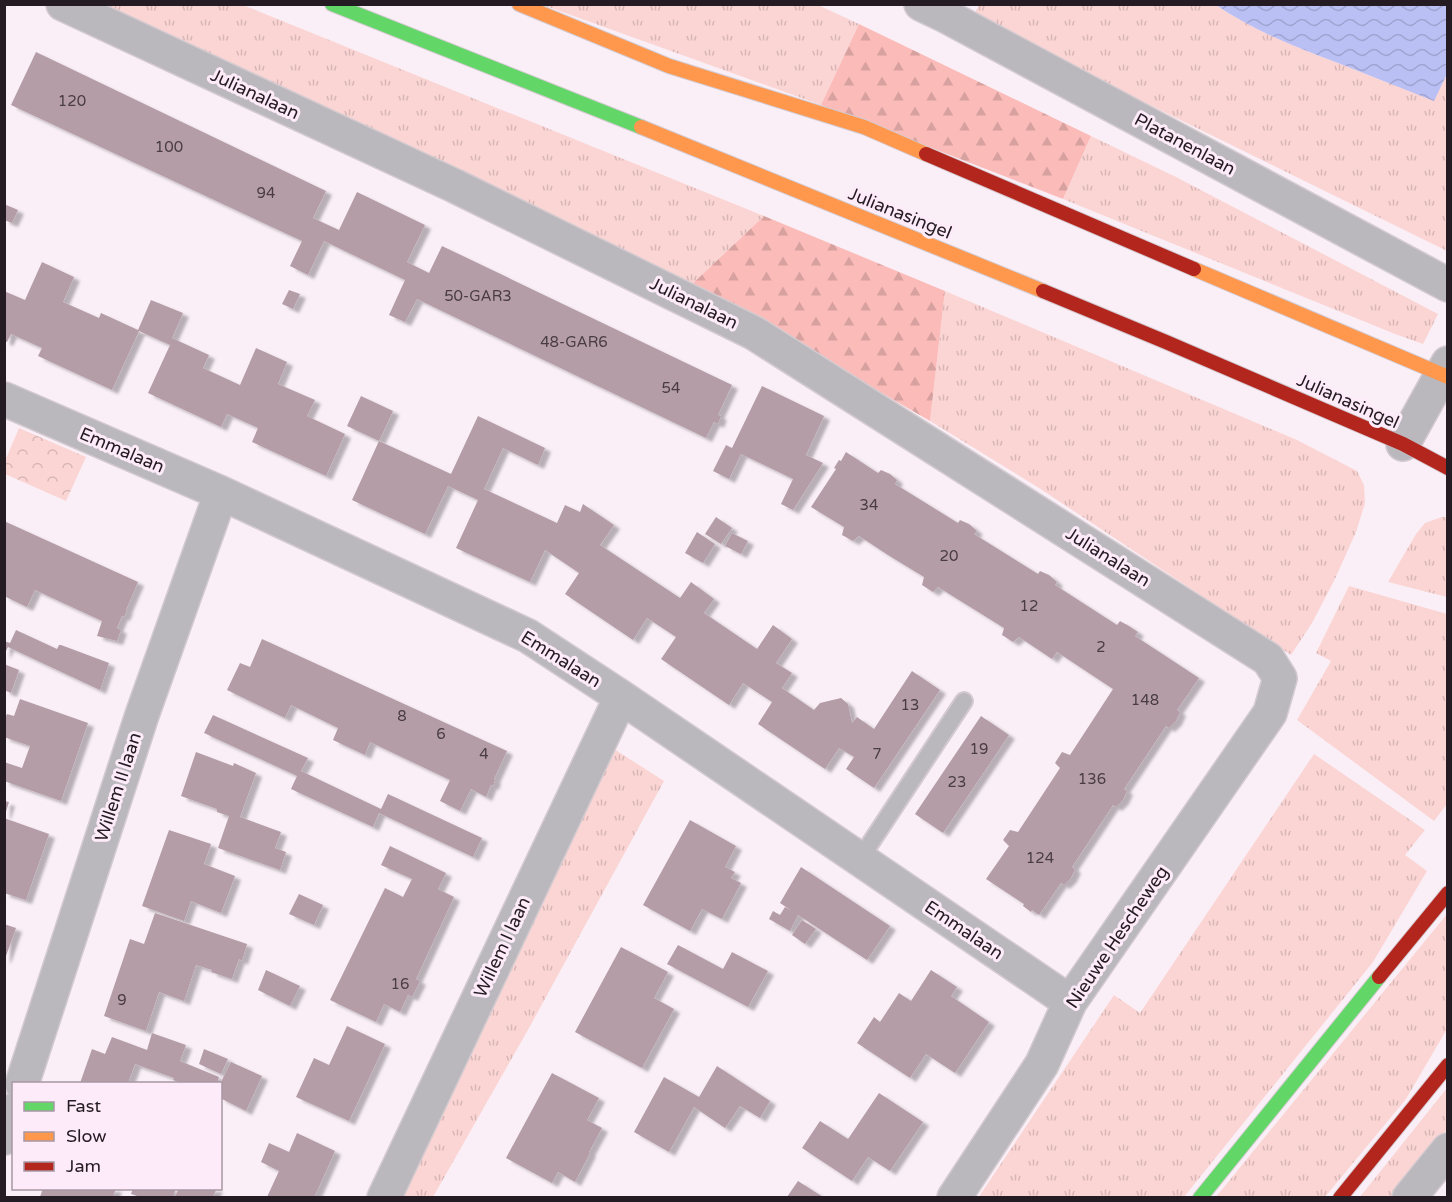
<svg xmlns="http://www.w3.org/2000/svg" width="1452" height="1202" font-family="'Varela Round',sans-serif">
	<defs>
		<pattern id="grass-tufts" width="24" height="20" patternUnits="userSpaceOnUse" patternTransform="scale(1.5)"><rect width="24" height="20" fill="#fbd5d4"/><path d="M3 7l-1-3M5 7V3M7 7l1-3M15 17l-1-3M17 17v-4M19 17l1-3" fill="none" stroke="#d7b6b6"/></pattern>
		<pattern id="forest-firs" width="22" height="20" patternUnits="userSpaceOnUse" patternTransform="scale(1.5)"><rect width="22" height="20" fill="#fbbcb9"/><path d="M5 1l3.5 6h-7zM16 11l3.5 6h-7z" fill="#d7a19f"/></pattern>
		<pattern id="park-crowns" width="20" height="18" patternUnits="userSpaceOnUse" patternTransform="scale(1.5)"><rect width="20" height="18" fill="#fbd5d4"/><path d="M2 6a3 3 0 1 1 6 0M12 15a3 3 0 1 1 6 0" fill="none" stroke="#d7b6b6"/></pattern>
		<pattern id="water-waves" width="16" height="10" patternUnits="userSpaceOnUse" patternTransform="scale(1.5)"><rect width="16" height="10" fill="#babff4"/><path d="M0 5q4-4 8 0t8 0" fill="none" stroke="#a0a4d1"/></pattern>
		<filter id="shadow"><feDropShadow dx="6" dy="4" stdDeviation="1.5" flood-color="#0004"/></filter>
	</defs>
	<rect width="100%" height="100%" fill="#faeff7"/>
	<!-- grass -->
	<path fill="url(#grass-tufts)" d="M80,5h163l521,211 -75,71z
		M543,5h275l41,19 -38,81z
		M979,5h237c38,26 80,42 122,58 32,13 64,25 96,37l13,-26v177l-474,-233z
		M1091,136l85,41 262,137 -15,30 -28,-10 -332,-135z
		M945,291l352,149 60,31 7,14 1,18 -9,29 -22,49 -22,42 -21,32 -252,-167 -109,-67z
		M1442,517h5v80l-59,-15 28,-48 9,-11z
		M1349,586l98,28v190l-13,17 -137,-101 34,-59 -15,-8z
		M614,749l50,32 -135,247 -96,169 -34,1z
		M1314,754l111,76 -20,25 22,16 -54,91 -189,235 -206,1 136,-203 26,18z
		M1447,914v115l-41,70 -81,98 -110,1z
		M1447,1088v41l-55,68 -33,1z"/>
	<!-- forest -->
	<path fill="url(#forest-firs)" d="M859,24l232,112 -28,63 -242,-94z
		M764,216l181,75 -15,130 -131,-76 -110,-58z"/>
	<!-- park -->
	<path fill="url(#park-crowns)" d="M19,428l67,29 -20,44 -61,-27v-13z"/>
	<!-- water -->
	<path fill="url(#water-waves)" d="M1216,5h231v69l-13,27c-32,-13 -64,-25 -96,-38 -42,-16 -84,-32 -122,-58z"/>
	<!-- building -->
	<path fill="#b49da7" filter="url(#shadow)" d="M36,52l290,139 -13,27 26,12 18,-38 68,33 -18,37 22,11 13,-27 290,139 -14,30 3,1 -3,8 -4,-2 -8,16 -289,-139 -12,23 -16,-7 16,-35 -81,-39 -16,34 -18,-9 12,-25 -291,-136z
		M4,204l14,6 -6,13 -8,-3z
		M42,262l32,15 -11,25 36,16 2,-5 37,17 13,-30 32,13 -11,25 37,17 -6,13 37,17 16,-37 31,14 -9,22 37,16 -8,16 38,18 -19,42 -74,-34 6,-14 -31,-14 -6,13 -73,-34 22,-48 -31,-14 -27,59 -74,-34 4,-8 -31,-14 -4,8 -3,-1v-50l21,9z
		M289,290l11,4 -7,15 -11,-5z
		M762,386l62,30 -18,39 17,8 -30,47 -12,-6 12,-25 -52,-25 -12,25 -16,-8 13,-26 6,3z
		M361,396l32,15 -14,30 -32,-15z
		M478,416l67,32 -7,17 -35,-17 -19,41 73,34 8,-18 15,7 3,-8 31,21 -14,20 80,53 11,-16 23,17 -10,14 53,36 16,-24 19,14 -16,24 16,10 -10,15 32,22 6,-7 21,-5 7,6 4,19 5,-6 17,12 38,-58 28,19 -66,98 -28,-19 8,-12 -15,-9 -14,21 -67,-45 14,-22 -29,-19 -14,22 -68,-46 15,-22 -29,-19 -14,22 -68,-46 14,-21 -34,-23 -15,32 -74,-34 22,-48 -30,-14 -23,48 -73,-34 27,-59 72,33z
		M846,452l32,21 3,-3 9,4 7,6 -2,4 63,39 2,-3 9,4 8,7 -3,3 64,40 2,-3 9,4 8,7 -2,3 62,40 3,-4 9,5 9,6 -3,4 64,42 -22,32 3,2 -4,9 -7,7 -3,-2 -42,63 3,2 -4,9 -7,7 -3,-2 -41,62 3,2 -4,9 -7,7 -3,-2 -22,32 -7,-5 -1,2 -8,-6 1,-2 -38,-25 23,-33 -6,-6 7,-10 8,2 42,-64 -5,-5 7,-11 8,3 43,-66 -56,-37 -5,7 -33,-22 -6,5 -11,-7 2,-7 -66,-41 -5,5 -11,-7 2,-8 -36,-22 -29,-19 -6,5 -11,-6 2,-8 -33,-20 25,-38 -2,-1 5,-8 2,1z
		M716,517l16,11 -11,16 -16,-10z
		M4,521l134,61 -12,28h1l-3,7 -2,-1 -5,12 4,2 -4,11 -20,-5 5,-15 -67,-31 -8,17 -23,-11z
		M697,532l18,12 -12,19 -18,-10z
		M732,533l16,8 -7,13 -16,-8z
		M16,630l41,19 2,-4h2l48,18 -9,27 -92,-43 -4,8v-14l6,2z
		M262,639l245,112 -13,28 1,1 -2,6 -2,-1 -5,12 -15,-8 -11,22 -20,-10 10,-21 -80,-38 -5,13 -32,-15 5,-12 -47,-23 -6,13 -58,-28 13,-27 10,4z
		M4,664l15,6 -8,23 -7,-3z
		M20,699l68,24 -27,78 -57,-20v-19l18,6 8,-22 -26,-9v-16l3,-7 7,2z
		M213,715l95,43 -7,13 80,38 7,-15 94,44 -9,19 -94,-44 -6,14 -82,-38 6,-13 -2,-1 -91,-42z
		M981,716l28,19 -66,98 -28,-19z
		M196,752l37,14 1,-3 22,10 -16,44 41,15 -6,16 11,4 -6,18 -62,-22 11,-32 -12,-4v-3l-36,-13z
		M4,801l5,1 -4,13h-1z
		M4,818l45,16 -23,66 -22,-7z
		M690,820l46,26 -11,21 10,5 -4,6 10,5 -19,36 -20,-10 -12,22 -47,-26z
		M169,830l42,14 -7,20 31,12 -14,37 -30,-12 -7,20 -42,-15z
		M390,846l56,27 -8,16 16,8 -38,82 4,2 -8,16 -4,-2 -8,17 -16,-8 -8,18 -46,-22 55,-112 18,9 9,-18 -31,-14z
		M801,867l89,59 -23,34 -69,-45 -8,16 -21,-12 4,-8 7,4 5,-8 7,4 -12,-8z
		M299,894l24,11 -9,20 -25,-11z
		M155,913l92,31 -5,17 -3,-2 -7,20 -21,-7 1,-2 -16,-5 -12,36 -25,-9 -13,39 -42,-15 26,-77 14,5z
		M802,920l14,9 -11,15 -13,-9z
		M4,924l12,4 -11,31h-1z
		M678,945l45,24 9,-17 36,19 -20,36 -81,-43z
		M621,947l47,25 -14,26 20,11 -32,59 -67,-36z
		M266,970l34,16 -10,20 -32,-16z
		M931,970l26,17 -6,9 38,26 -34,51 -29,-19 -16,24 -53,-35 17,-26 6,5 19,-29 12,8z
		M347,1026l38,18 -36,77 -53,-24 18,-39 15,7z
		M152,1033l34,12 -6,16 39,16 -2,6h-36l-8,-3 1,-2 -39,-14 -7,19h-48l12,-34 13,5 7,-17 35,13z
		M204,1049l24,10 -7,15 -22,-10z
		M231,1062l31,14 -16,35 -26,-13v-14z
		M717,1066l53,35 -10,17 -20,-12 -15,22 -31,-21 -25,45 -35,-20 30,-55 35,20z
		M552,1073l47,25 -12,22 15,8 -13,24 1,1 -15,29 -17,-10 -6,11 -46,-25z
		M879,1093l44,29 -33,49 -22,-14 -16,24 -50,-33 18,-27 28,18z
		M297,1133l38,18 -17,38 -4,8h-47l12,-26 -18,-9 8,-19 20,9z
		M798,1181l25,16h-36z
		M43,1188h73l-3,9h-73z
		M133,1188h43l-3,9h-33l-9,-3z
		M179,1188h38l-4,9h-38z"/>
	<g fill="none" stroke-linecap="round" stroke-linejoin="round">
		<defs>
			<path id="lane" d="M860,859l104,-158"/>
			<path id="street" d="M63,4l392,182 299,147 514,326 12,19 -10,35 -200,289 -28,62 -88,134
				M921,4l23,11 504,270
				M4,399l217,94 307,143 93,61 449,305
				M1403,444l45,-81
				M22,1084l120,-369 79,-222
				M4,1138l10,-28
				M384,1198l237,-501
				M1409,1198l39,-48"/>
			<path id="fast" d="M332,4l309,123
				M1200,1198l179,-221"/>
			<path id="slow" d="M519,4l150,62 195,61 62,27
				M641,127l402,164
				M1194,269l254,108"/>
			<path id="jam" d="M926,154l268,115
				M1043,291l123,51 237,102 45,24
				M1379,977l69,-84
				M1340,1198l108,-133"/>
		</defs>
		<!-- lane casing -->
		<use href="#lane" stroke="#d3cad0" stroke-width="20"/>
		<!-- street casing -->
		<use href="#street" stroke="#d3cad0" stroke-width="36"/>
		<!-- fast casing -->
		<use href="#fast" stroke="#d3cad0" stroke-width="16"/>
		<!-- slow casing -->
		<use href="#slow" stroke="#d3cad0" stroke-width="16"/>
		<!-- jam casing -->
		<use href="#jam" stroke="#d3cad0" stroke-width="16"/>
		<!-- lane -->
		<use href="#lane" stroke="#bab8bc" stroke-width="16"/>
		<!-- street -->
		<use href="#street" stroke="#bab8bc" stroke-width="33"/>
		<!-- fast -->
		<use href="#fast" stroke="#63d668" stroke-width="14"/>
		<!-- slow -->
		<use href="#slow" stroke="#ff974d" stroke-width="14"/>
		<!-- jam -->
		<use href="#jam" stroke="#b3261e" stroke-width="14"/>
	</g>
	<g text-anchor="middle" stroke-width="6" stroke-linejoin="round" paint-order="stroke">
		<!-- number labels -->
		<g font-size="15" fill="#493c44">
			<text x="72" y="106">120</text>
			<text x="169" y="152">100</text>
			<text x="266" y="198">94</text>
			<text x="478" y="301">50-GAR3</text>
			<text x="574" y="347">48-GAR6</text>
			<text x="671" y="393">54</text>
			<text x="869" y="510">34</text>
			<text x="949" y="561">20</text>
			<text x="1029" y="611">12</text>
			<text x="1101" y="652">2</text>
			<text x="1145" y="705">148</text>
			<text x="910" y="710">13</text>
			<text x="402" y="721">8</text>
			<text x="441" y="739">6</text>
			<text x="979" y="754">19</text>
			<text x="484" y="759">4</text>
			<text x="877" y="759">7</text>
			<text x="1092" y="784">136</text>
			<text x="957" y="787">23</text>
			<text x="1040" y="863">124</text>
			<text x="400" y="989">16</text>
			<text x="122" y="1005">9</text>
		</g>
		<!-- street labels -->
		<g font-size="18" fill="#251c23" stroke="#feebfa">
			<text transform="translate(255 94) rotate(25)" y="6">Julianalaan</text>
			<text transform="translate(1185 144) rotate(28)" y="6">Platanenlaan</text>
			<text transform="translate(900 213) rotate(22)" y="6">Julianasingel</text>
			<text transform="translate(694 303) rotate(26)" y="6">Julianalaan</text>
			<text transform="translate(1348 401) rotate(24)" y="6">Julianasingel</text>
			<text transform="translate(122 450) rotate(23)" y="6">Emmalaan</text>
			<text transform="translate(1108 557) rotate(32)" y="6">Julianalaan</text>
			<text transform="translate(561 659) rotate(32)" y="6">Emmalaan</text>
			<text transform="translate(118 787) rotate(-72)" y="6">Willem II laan</text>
			<text transform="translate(964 930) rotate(34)" y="6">Emmalaan</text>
			<text transform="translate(1117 937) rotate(-56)" y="6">Nieuwe Hescheweg</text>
			<text transform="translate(502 947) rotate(-65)" y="6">Willem I laan</text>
		</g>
	</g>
	<!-- border -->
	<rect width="1452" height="1202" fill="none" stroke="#251c23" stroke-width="12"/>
	<!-- legend -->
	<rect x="12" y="1082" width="210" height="108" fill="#feebfa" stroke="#a798a4" stroke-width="1.5"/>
	<rect x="24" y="1102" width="30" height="9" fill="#63d668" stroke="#a798a4" stroke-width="1.5"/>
	<text x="66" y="1112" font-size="18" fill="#251c23">Fast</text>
	<rect x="24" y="1132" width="30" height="9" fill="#ff974d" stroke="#a798a4" stroke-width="1.5"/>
	<text x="66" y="1142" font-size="18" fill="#251c23">Slow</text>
	<rect x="24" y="1162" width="30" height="9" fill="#b3261e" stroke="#a798a4" stroke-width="1.5"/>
	<text x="66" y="1172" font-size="18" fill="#251c23">Jam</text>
</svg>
